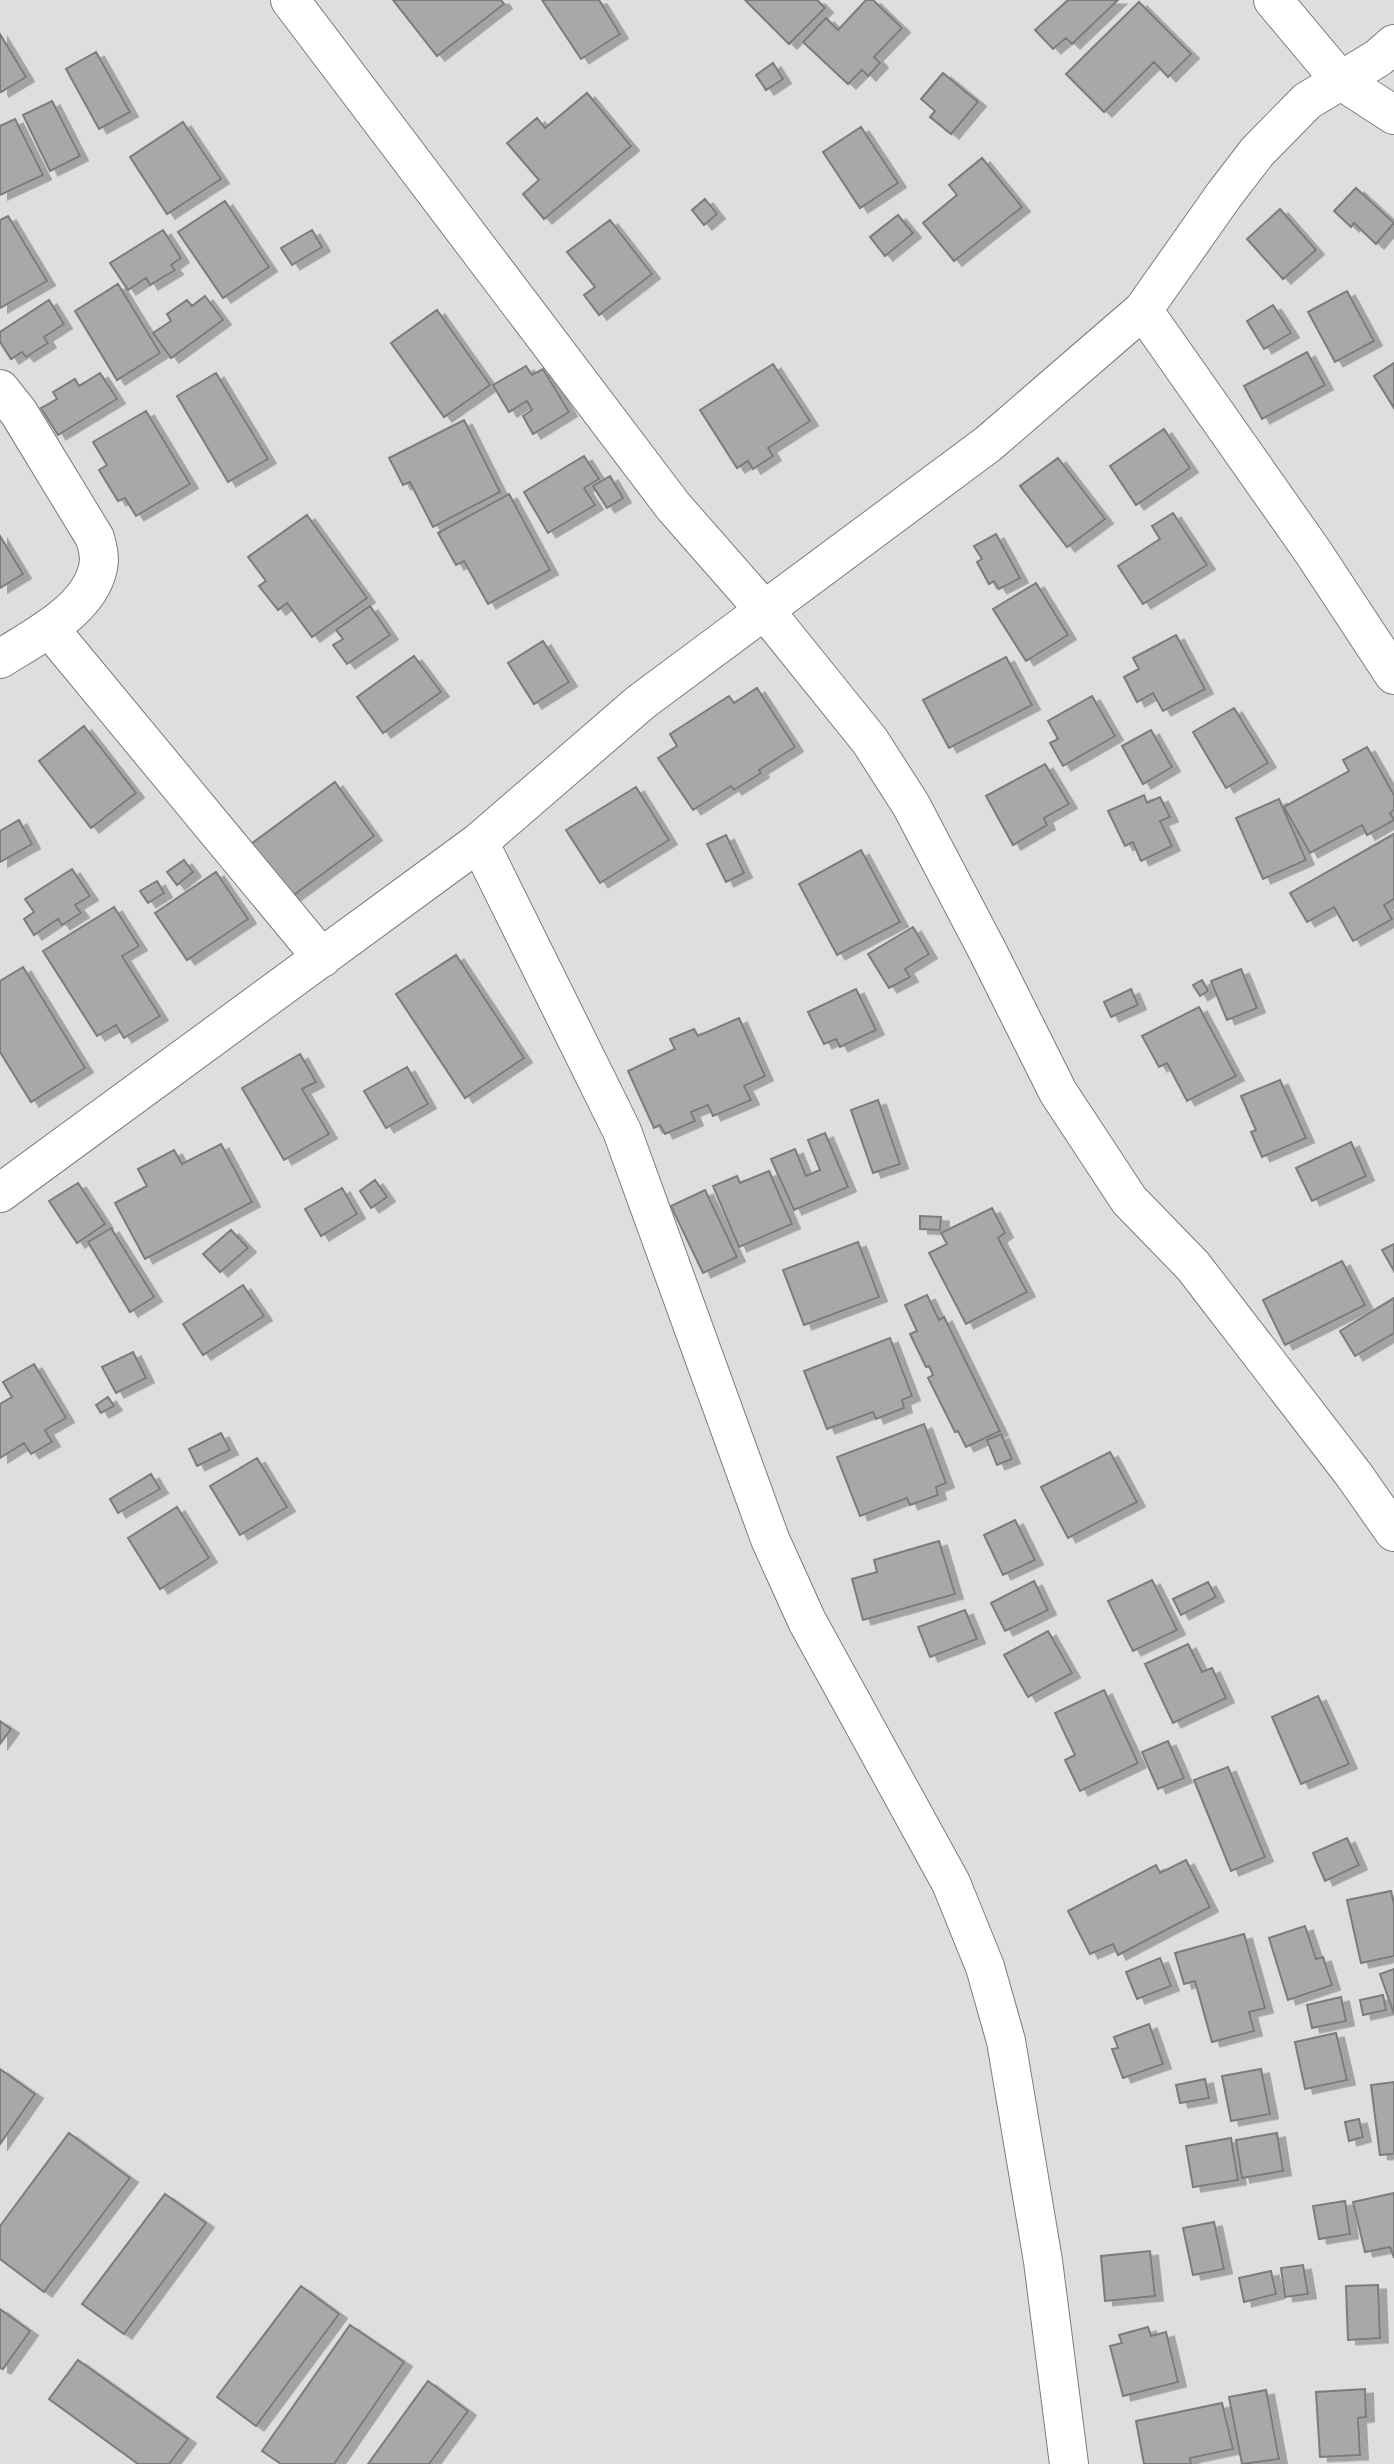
<svg xmlns="http://www.w3.org/2000/svg" width="1394" height="2464" font-family="'Alegreya Sans',sans-serif">
	<defs>
		<filter id="shadow"><feDropShadow dx="8" dy="4.5" stdDeviation="0" flood-color="#0004"/></filter>
	</defs>
	<rect width="100%" height="100%" fill="#dedee0"/>
	<!-- building -->
	<path fill="#a7a8a9" stroke="#7c7c7d" stroke-width="2" filter="url(#shadow)" d="M393,0h108l3,4 -67,52z
		M542,0h57l21,34 -39,25z
		M745,0h72l8,8 -36,36z
		M866,0h7l29,28 -28,29 6,6 -12,13 -6,-6 -14,14 -45,-42 23,-24 12,12z
		M1068,0h50l-46,44 -6,-6 -13,11 -18,-19z
		M1139,2l52,52 -23,23 -14,-15 -50,50 -38,-38z
		M0,34l26,43 -25,15 -1,-2z
		M96,52l34,60 -31,17 -33,-60z
		M773,63l10,16 -17,11 -10,-15z
		M943,73l35,29 -27,32 -21,-17 5,-6 -14,-12z
		M587,93l44,53 -87,73 -21,-25 16,-14 -32,-37 30,-25 8,10z
		M52,101l28,55 -30,15 -27,-56z
		M15,119l28,56 -43,20v-69z
		M183,122l38,57 -54,35 -37,-57z
		M861,127l37,56 -38,25 -37,-56z
		M982,158l40,49 -68,54 -31,-38 34,-28 -8,-10z
		M1356,188l38,35 -18,21 -22,-21 -3,4 -17,-16z
		M705,199l12,15 -13,11 -12,-15z
		M225,201l44,66 -46,31 -45,-66z
		M1280,209l36,41 -33,29 -36,-40z
		M898,215l15,18 -28,23 -15,-19z
		M8,216l39,65 -47,27v-88z
		M610,220l42,54 -53,41 -15,-20 11,-8 -28,-35z
		M163,230l18,28 -10,7 4,5 -25,15 -4,-7 -18,12 -18,-27z
		M312,230l10,17 -30,18 -11,-17z
		M118,284l42,69 -43,27 -42,-69z
		M1347,291l27,50 -39,21 -27,-50z
		M205,296l18,24 -52,38 -18,-25 18,-12 -4,-7 20,-14 5,6z
		M49,300l15,24 -20,13 4,6 -22,14 -4,-5 -11,7 -11,-17v-10z
		M1273,305l18,28 -27,16 -17,-28z
		M437,310l53,75 -46,32 -53,-74z
		M1307,352l18,33 -63,34 -18,-33z
		M1394,363v45l-20,-32z
		M773,364l37,57 -42,27 5,8 -20,13 -5,-8 -11,7 -37,-58z
		M526,366l6,9 11,-6 26,43 -36,22 -10,-18 9,-6 -5,-9 -18,11 -16,-27z
		M100,373l17,26 -59,36 -17,-27 16,-9 -4,-7 22,-13 4,7z
		M216,373l52,86 -40,23 -51,-86z
		M146,411l44,73 -54,32 -11,-18 -7,3 -19,-31 8,-5 -14,-23z
		M464,420l36,72 -67,35 -23,-45 -7,3 -14,-27z
		M1164,429l26,39 -54,37 -26,-39z
		M584,456l15,23 -15,9 11,17 -47,28 -24,-41z
		M1058,458l47,61 -38,28 -47,-61z
		M610,476l13,22 -16,10 -14,-22z
		M509,494l41,76 -62,34 -24,-43 -8,4 -18,-32z
		M1173,513l34,52 -64,39 -25,-38 42,-27 -8,-13z
		M307,515l60,83 -55,39 -25,-34 -9,7 -19,-24 7,-5 -18,-24z
		M996,534l24,44 -21,11 -5,-8 -5,3 -12,-22 5,-3 -8,-13z
		M0,536l23,38 -23,14z
		M1036,583l32,52 -42,26 -33,-52z
		M370,606l20,29 -43,29 -14,-19 10,-6 -7,-9z
		M1176,635l29,54 -42,22 -10,-18 -16,9 -13,-25 15,-8 -6,-11z
		M543,641l26,41 -35,22 -26,-41z
		M414,656l27,36 -58,41 -26,-36z
		M1006,657l26,48 -83,43 -26,-48z
		M757,688l38,59 -36,23 2,3 -27,17 -3,-4 -38,24 -35,-52 19,-12 -7,-12 59,-38 5,7z
		M1092,696l23,40 -52,30 -13,-23 8,-4 -10,-18z
		M1234,708l34,55 -42,25 -33,-56z
		M84,726l52,67 -45,35 -52,-67z
		M1151,730l21,37 -29,17 -21,-38z
		M1367,747l27,48v15l-4,3 4,7 -27,15 -5,-10 -52,28 -26,-46 65,-36 -6,-11z
		M1045,764l24,40 -25,14 3,7 -34,20 -27,-49z
		M335,782l39,54 -87,64 -40,-53z
		M636,787l33,53 -69,43 -34,-53z
		M1144,795l3,8 13,-6 10,20 -10,4 12,25 -31,15 -8,-19 -8,4 -17,-35z
		M1279,799l27,61 -43,19 -27,-61z
		M19,820l13,24 -32,18v-31z
		M1394,834v65l-10,6 8,14 -39,22 -19,-34 -27,15 -17,-29z
		M726,835l18,38 -18,9 -19,-38z
		M861,850l39,72 -63,33 -38,-71z
		M184,860l9,12 -16,13 -10,-13z
		M72,869l18,27 -15,9 6,8 -19,12 -4,-6 -24,16 -10,-16 10,-7 -9,-13z
		M216,872l32,47 -61,41 -32,-47z
		M157,881l7,12 -16,10 -8,-12z
		M114,907l25,39 -17,10 38,60 -36,22 -8,-13 -19,11 -54,-85z
		M913,927l16,27 -24,15 5,8 -21,11 -21,-34z
		M456,955l68,103 -59,40 -69,-104z
		M23,967l62,101 -54,34 -31,-50v-71z
		M1241,969l16,39 -30,12 -16,-39z
		M1202,980l6,11 -8,5 -7,-11z
		M856,989l20,41 -36,17 -4,-8 -12,5 -16,-32z
		M1131,989l7,16 -27,12 -7,-15z
		M1199,1007l37,69 -49,25 -20,-38 -8,4 -17,-31z
		M739,1018l26,58 -21,10 7,14 -38,16 -5,-11 -17,7 4,9 -30,13 -5,-9 -6,3 -26,-57 47,-22 -5,-10 24,-10 4,7z
		M300,1054l16,28 -14,7 27,45 -45,26 -42,-72z
		M407,1067l21,37 -42,24 -22,-37z
		M1280,1080l26,58 -44,19 -11,-25 5,-2 -15,-34z
		M878,1100l22,64 -27,9 -22,-63z
		M825,1133l23,54 -54,23 -23,-51 24,-10 11,27 14,-6 -12,-30z
		M1351,1142l15,34 -54,25 -16,-33z
		M221,1144l31,58 -107,57 -30,-56 32,-17 -9,-17 36,-19 8,14z
		M769,1171l23,53 -53,23 -26,-61 24,-10 3,7z
		M375,1180l12,17 -16,11 -11,-17z
		M78,1183l27,41 -28,19 -28,-42z
		M342,1188l15,26 -36,22 -16,-27z
		M705,1190l32,67 -34,16 -32,-67z
		M992,1208l13,25 -7,5 29,54 -61,32 -37,-71 18,-9 -6,-11z
		M920,1216l21,1 -1,13 -20,-1z
		M111,1228l43,69 -24,15 -42,-70z
		M231,1230l17,18 -28,24 -17,-18z
		M858,1242l21,55 -75,28 -21,-55z
		M1394,1244v27l-12,-21z
		M1342,1261l23,44 -80,40 -22,-45z
		M243,1285l21,31 -61,39 -20,-31z
		M927,1295l12,25 5,-3 56,114 -34,16 -8,-16 -3,1 -27,-54 5,-3 -4,-9 -3,1 -16,-33 7,-3 -12,-26z
		M1394,1298v35l-39,23 -15,-25z
		M890,1338l22,58 -10,4 2,8 -28,11 -3,-7 -46,17 -23,-58z
		M133,1352l13,26 -30,15 -14,-26z
		M34,1364l32,54 -21,12 7,12 -21,12 -7,-11 -24,15v-54l12,-7 -9,-15z
		M108,1397l6,9 -13,7 -5,-8z
		M924,1424l22,59 -10,4 2,8 -28,10 -3,-7 -47,18 -23,-59z
		M221,1433l9,17 -33,16 -8,-17z
		M1001,1434l11,25 -15,6 -10,-25z
		M1110,1452l27,50 -69,36 -27,-51z
		M257,1458l30,49 -47,28 -30,-49z
		M151,1474l9,15 -42,24 -8,-14z
		M177,1507l32,51 -49,31 -32,-51z
		M1015,1520l20,40 -32,15 -19,-40z
		M939,1541l16,53 -92,26 -11,-41 25,-7 -3,-12z
		M1152,1580l25,50 -44,21 -25,-50z
		M1034,1581l14,29 -43,21 -14,-28z
		M1208,1582l8,15 -35,18 -8,-16z
		M965,1610l12,29 -47,18 -12,-30z
		M1048,1631l24,42 -44,24 -24,-42z
		M1188,1644l14,28 10,-4 14,30 -53,25 -28,-59z
		M1104,1690l34,73 -58,28 -15,-31 10,-5 -20,-42z
		M1318,1696l31,68 -48,20 -29,-67z
		M0,1721l11,8 -11,15z
		M1168,1741l16,37 -26,11 -16,-37z
		M1228,1767l37,90 -34,14 -37,-91z
		M1347,1838l12,27 -34,16 -12,-28z
		M1186,1860l24,47 -92,48 -5,-11 -23,10 -22,-43 88,-46 4,8z
		M1391,1891l3,13v52l-33,7 -14,-63z
		M1305,1926l11,33 7,-2 9,28 -44,15 -19,-62z
		M1244,1934l21,74 -16,4 5,19 -42,11 -17,-61 -11,3 -9,-31z
		M1160,1958l11,28 -34,13 -11,-27z
		M1394,1969v45l-14,-40z
		M1383,1995l3,15 -23,5 -3,-15z
		M1341,1997l5,24 -34,7 -5,-23z
		M1149,2024l14,40 -40,14 -11,-29 6,-1 -4,-11z
		M1336,2033l11,47 -42,9 -10,-47z
		M0,2069l35,25 -35,50z
		M1261,2069l9,45 -39,7 -9,-45z
		M1205,2079l4,19 -29,5 -4,-18z
		M1394,2082v72l-14,1 -9,-70z
		M1359,2119l4,18 -14,4 -4,-19z
		M69,2133l61,45 -86,114 -44,-33v-33z
		M1277,2133l6,38 -41,7 -6,-38z
		M1231,2138l7,42 -45,7 -7,-41z
		M1394,2193v65l-4,-11 -25,5 -12,-50z
		M165,2194l41,29 -82,111 -42,-30z
		M1345,2201l5,33 -31,5 -6,-33z
		M1214,2222l10,47 -31,6 -10,-47z
		M1150,2251l5,45 -50,5 -4,-45z
		M1303,2265l5,29 -23,3 -4,-29z
		M1271,2271l5,23 -32,8 -5,-24z
		M1378,2285l2,53 -32,2 -2,-54z
		M301,2286l38,28 -83,112 -39,-29z
		M0,2309l30,22 -27,38 -3,-1z
		M350,2325l54,37 -70,102h-53l-19,-13z
		M1148,2327l3,9 15,-4 12,50 -55,14 -13,-50 12,-3 -3,-8z
		M78,2360l110,79 -19,25h-31l-89,-65z
		M428,2381l40,30 -39,53h-61z
		M1365,2389l1,28 -8,1 2,37 -40,2 -4,-65z
		M1266,2390l13,69 -37,5 -13,-67z
		M1222,2403l11,46 -43,9 1,6h-47l-8,-43z"/>
	<g fill="none" stroke-linecap="round" stroke-linejoin="round">
		<defs>
			<path id="minor" d="M290,0l383,506 93,106 104,129 41,64 76,145 71,142 71,108 64,66 161,209 40,57
				M1273,0l67,80 54,35
				M1143,310l170,242 81,123
				M0,389l19,24 76,125c2,7 4,15 4,22 -3,47 -63,76 -99,99
				M49,628l273,330
				M479,842l143,289 148,408 37,82 144,262 34,84 21,74 37,220 26,203
				M0,1193l479,-351 162,-140 347,-258 155,-134 81,-115 33,-43 50,-51 71,-43 16,-14"/>
		</defs>
		<!-- minor casing -->
		<use href="#minor" stroke="#7c7c7e" stroke-width="40"/>
		<!-- minor -->
		<use href="#minor" stroke="#fff" stroke-width="38"/>
	</g>
</svg>
